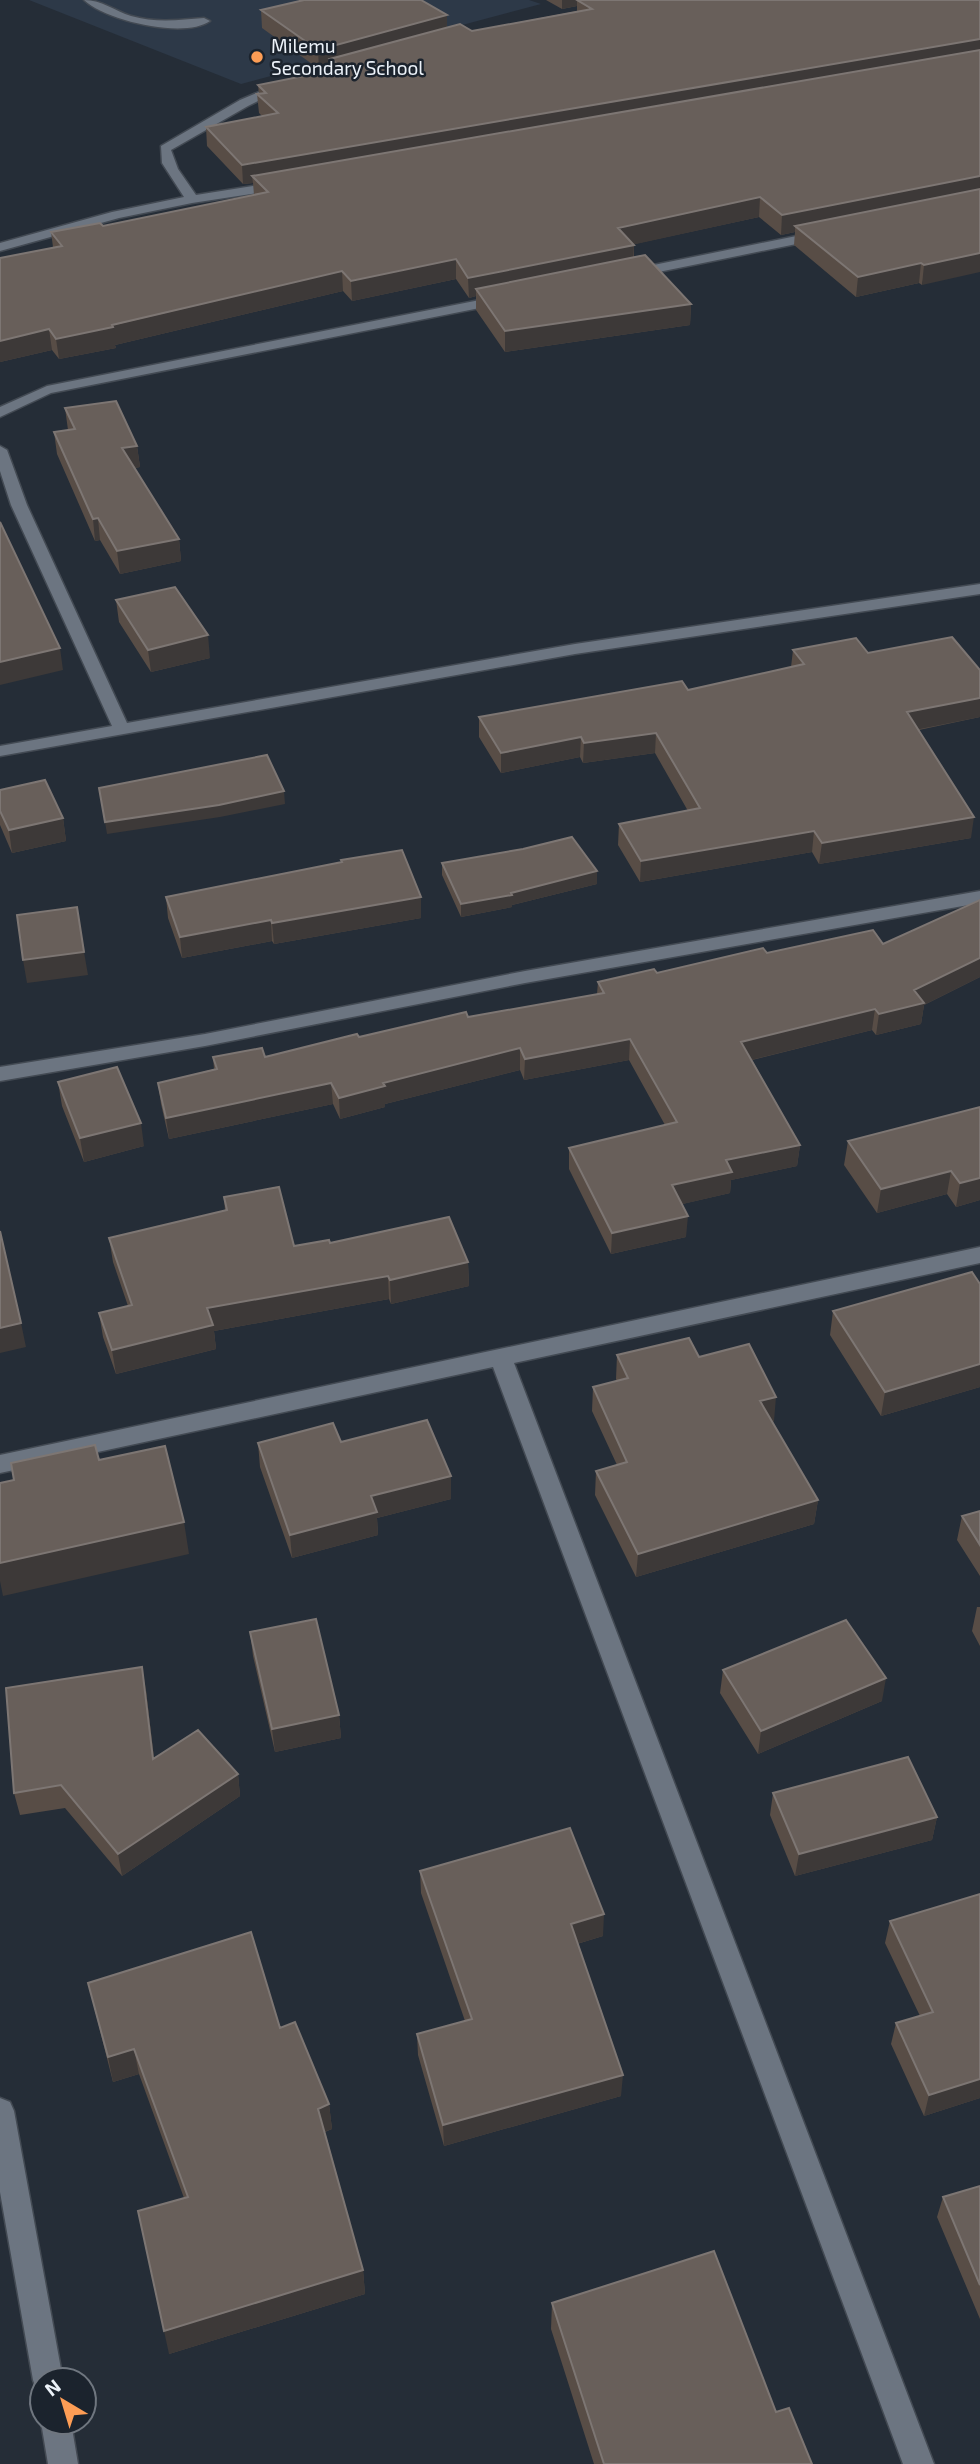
<svg xmlns="http://www.w3.org/2000/svg" width="980" height="2464" font-family="'Exo 2',sans-serif">
	<rect width="100%" height="100%" fill="#252d37"/>
	<!-- built -->
	<path fill="#2d3948" d="M29,0h500l12,4 -300,80z"/>
	<g fill="none" stroke-linecap="round" stroke-linejoin="round">
		<defs>
			<path id="minor" d="M84,0c18,0 31,11 47,16 24,7 49,4 73,2l6,3c-25,18 -104,0 -126,-21z
				M280,83l10,2 -42,21 -77,44 7,19 18,26 83,-13 4,1v6l-91,14 -73,15 -119,33v-8l112,-31 72,-15 -22,-34 -1,-17 79,-46z
				M821,231l5,1v6l-197,40 -7,-4 7,-4z
				M505,295l7,4 -2,3 -459,91 -51,24v-10l47,-21z
				M0,446l7,4 20,55 100,218 448,-79 405,-60v10l-405,60 -575,102v-10l112,-20 -101,-221 -11,-34z
				M980,891v12l-455,80 -320,63 -205,35v-14l205,-33 320,-63z
				M980,1247v16l-466,100 420,1101h-31l-410,-1097 -493,106v-18z
				M0,2098l10,4 4,9 49,269h-21v13l-5,-2 -4,-11 -33,-188z
				M42,2419v3h29l7,42h-30l-7,-42z"/>
		</defs>
		<!-- minor casing -->
		<use href="#minor" stroke="#434a53" stroke-width="3"/>
		<!-- minor -->
		<use href="#minor" fill="#6c7581" fill-rule="evenodd"/>
	</g>
	<!-- wall -->
	<path fill="#584d46" d="M546,0h434l-58,285 -3,-2 -63,14 -62,-52 1,-13 -14,3 -22,-18 -125,27v13l57,47 -1,21 -185,27 -29,-42v-14l-7,2 -13,-19 -104,22 -9,-10 -228,54 1,3 -57,11 -7,-9 -52,12 53,-115 -2,-15 52,-6 151,-31 -1,-12 -10,1 -36,-38 -1,-19 56,-11 -3,-3 -2,-19h2l-1,-9 72,-14v-5l-11,3 -57,-41 -1,-18 186,5v12l25,4 105,-20v-5l-15,3z
		M65,408l72,38 3,21 -5,1 44,71 2,22 -61,13 -20,-34 -5,1 -38,-87 -3,-22 14,-2z
		M116,600l94,58 -59,14 -32,-50z
		M793,650l75,3 112,17v47l-61,13 52,108 -152,26 -7,-12 -172,30 -22,-37 1,-21 69,-13 -33,-58 -72,10 -3,-6 -79,16 -22,-36v-20l209,-27 103,-23z
		M0,790l63,28 3,23 -54,12 -12,-28z
		M341,860l80,37v21l-147,26 -2,-3 -90,17 -14,-40 -2,-21 175,-34z
		M442,863l155,8v13l-85,21v2l-51,10 -19,-42z
		M980,900v77l-56,28 -3,19 -45,11 -4,-5 -120,30 48,85 -3,21 -66,14 -1,13 -48,11 4,33 -75,17 -42,-85v-21l96,-23 -36,-65 -105,20 -4,-10 -135,34v3l-45,12 -7,-15 -164,35 -8,-35 -3,-21 56,-14 -1,-12h52l94,-20 238,-43 1,-12 59,-9 110,-20 116,-9z
		M58,1082l86,64 -60,16 -22,-56z
		M980,1107v93l-24,7 -9,-13 -70,19 -33,-48 4,-24z
		M224,1197l70,49 36,-3 138,19 1,24 -78,18 -2,-5 -175,32 2,18 -100,25 -13,-37 -4,-24 29,-7 -15,-44 -4,-24 116,-27z
		M980,1284v103l-99,29 -51,-81 3,-24z
		M617,1355l82,2 75,64 -2,1 46,78 -4,24 -178,53 -41,-82 1,-24 21,-6 -25,-54 1,-24 24,-6 -1,-2z
		M341,1442l110,34v23l-74,19 1,17 -86,23 -32,-91 -2,-24z
		M980,1511v65l-23,-36 5,-24z
		M977,1607h3v39l-8,-15z
		M250,1632l89,83 2,23 -66,14 -22,-96z
		M723,1670l159,31 -124,53 -38,-61z
		M146,1690l8,69 84,15 2,22 -118,80 -57,-68 -45,7 -6,-22z
		M773,1793l164,24 -5,23 -137,36 -25,-61z
		M420,1871l183,65 -26,8 44,152 -177,50 -26,-91 -1,-21 48,-13 -44,-128z
		M890,1921l90,177 -56,18 -33,-72 5,-21 24,-7 -35,-73z
		M88,1983l192,45 49,76 3,25 -7,3 38,138 2,24 -196,60 15,-156 -45,-124 -26,8z
		M980,2186v133l-43,-102 6,-20z
		M552,2303l224,109 36,52h-218l-43,-135z"/>
	<!-- shaded-wall -->
	<path fill="#3d3938" d="M562,0h15v6l-15,3z
		M447,15v19l-117,25v7l-11,3 -1,-19z
		M980,39v15l-728,122 1,7 -10,1 -1,-19z
		M980,176v19l-185,31v6l-14,3 1,-20z
		M760,197l-1,20 -141,31v-20z
		M634,245l-1,20 -157,24v7l-7,2 -1,-20z
		M980,253v19l-58,13 2,-20z
		M456,259v20l-104,22 -1,-20z
		M921,263l-2,20 -63,14 2,-20z
		M342,271l1,20 -228,54 1,3 -57,11 -3,-20z
		M691,304l-1,21 -185,27v-21z
		M49,329l3,21 -52,12v-21z
		M137,446l3,21 -16,3 -2,-22z
		M98,518l2,22 -5,1 -2,-22z
		M179,539l2,22 -61,13 -3,-23z
		M208,635l2,23 -59,14 -3,-22z
		M60,648l3,22 -63,15v-23z
		M980,698v19l-75,15 2,-20z
		M656,733l-1,20 -72,10 1,-20z
		M581,737l-1,20 -79,16v-20z
		M284,791l1,13 -65,13 -113,17 -2,-12z
		M974,817l-3,21 -152,26 3,-21z
		M63,818l3,23 -54,12 -3,-23z
		M814,831l-2,21 -172,30 1,-21z
		M597,871v13l-85,21v2l-51,10v-13z
		M421,897v21l-147,26 -2,-21z
		M271,920l1,21 -90,17 -2,-21z
		M84,952l4,23 -61,8 -4,-23z
		M980,958v19l-56,28 -3,19 -45,11 3,-21 35,-24z
		M875,1009l-3,21 -133,33 2,-21z
		M630,1039l-1,21 -105,20 1,-21z
		M520,1048v22l-135,34v3l-45,12 -1,-21 44,-15z
		M331,1083l2,21 -164,35 -3,-21z
		M141,1123l3,23 -60,16 -4,-24z
		M800,1145l-3,21 -66,14 -1,13 -60,14 2,-22 54,-25z
		M951,1171l-4,23 -70,19 4,-24z
		M980,1178v22l-24,7 4,-24z
		M688,1216l-2,21 -75,17 1,-21z
		M468,1262l1,24 -78,18 -1,-24z
		M388,1276l1,23 -175,32 2,18 -100,25 -4,-24 95,-42z
		M21,1323l5,24 -26,6v-25z
		M980,1364v23l-99,29 4,-24z
		M776,1397l-2,24 -17,4 3,-24z
		M451,1476v23l-74,19 1,17 -86,23 -2,-23 81,-39z
		M818,1500l-4,24 -178,53 2,-23z
		M184,1522l5,32 -186,42 -3,-15v-18z
		M142,1667l4,23 11,92 -4,-23z
		M886,1678l-4,23 -124,53 3,-23z
		M339,1715l2,23 -66,14 -3,-23z
		M238,1774l2,22 -118,80 -4,-22z
		M937,1817l-5,23 -137,36 4,-22z
		M604,1914l-1,22 -33,10 1,-22z
		M134,2049l5,25 -26,8 -5,-25z
		M623,2075l-2,21 -177,50 -1,-21z
		M980,2079v19l-56,18 5,-21z
		M329,2104l3,25 -11,4 -3,-24z
		M363,2270l2,24 -196,60 -5,-23z"/>
	<!-- building -->
	<path fill="#685f5a" stroke="#7d7673" stroke-width="2" d="M304,0h117l26,15 -129,35 -57,-40z
		M577,0h403v39l-738,126 -36,-38 72,-14 -21,-19 9,-1 -8,-8 86,-17 -14,-9 130,-35 12,7 120,-22z
		M980,50v126l-198,39 -22,-18 -142,31 16,17 -166,33 -12,-19 -105,22 -9,-10 -230,54 1,2 -57,12 -7,-10 -49,12v-83l62,-12 -11,-14 49,-9 3,3 165,-34 -16,-16z
		M980,189v64l-56,12 -3,-2 -63,14 -63,-51z
		M645,255l46,49 -186,27 -29,-42z
		M116,401l21,45 -15,2 57,91 -62,12 -19,-33 -5,1 -39,-87 21,-3 -10,-21z
		M0,522l60,126 -60,14z
		M175,587l33,48 -60,15 -32,-50z
		M952,637l28,33v28l-73,14 67,105 -152,26 -8,-12 -173,30 -22,-37 81,-16 -44,-75 -72,10 -3,-6 -80,16 -22,-36 203,-36 6,9 116,-26 -11,-14 63,-12 12,15z
		M267,755l17,36 -65,14 -114,17 -6,-34z
		M45,780l18,38 -54,12 -9,-19v-21z
		M572,837l25,34 -86,22 1,2 -51,9 -19,-41 81,-14z
		M402,850l19,47 -149,26 -1,-3 -91,17 -14,-40 176,-35 -1,-2z
		M980,900v58l-66,32 10,13 -45,11 -4,-5 -134,33 59,103 -74,15 6,12 -60,13 16,31 -76,17 -43,-85 108,-26 -47,-83 -105,20 -5,-11 -137,35 2,3 -46,12 -8,-15 -165,35 -8,-35 59,-14 -4,-12 49,-9 3,9 92,-23 2,3 107,-25 2,5 136,-24 -6,-11 56,-13 3,4 106,-25 4,5 106,-23 10,14z
		M77,907l7,45 -61,8 -6,-45z
		M117,1067l24,56 -61,15 -22,-56z
		M980,1107v71l-20,5 -9,-12 -70,18 -33,-48z
		M279,1187l15,59 35,-6 1,3 119,-26 19,45 -78,18 -2,-4 -181,32 6,17 -101,25 -13,-37 33,-8 -23,-67 118,-28 -3,-13z
		M0,1231l21,92 -21,5z
		M972,1272l8,12v80l-95,28 -52,-81z
		M689,1338l10,19 50,-13 27,53 -16,4 58,99 -180,54 -42,-83 31,-9 -34,-75 35,-9 -11,-23z
		M427,1420l24,56 -80,20 6,16 -87,23 -32,-92 75,-20 8,19z
		M95,1445l4,15 66,-14 19,76 -184,41v-80l14,-3 -3,-17z
		M980,1511v34l-18,-29z
		M316,1619l23,96 -67,14 -22,-97z
		M846,1620l40,58 -125,53 -38,-61z
		M142,1667l11,92 45,-29 40,44 -120,80 -57,-69 -47,8 -8,-105z
		M908,1757l29,60 -138,37 -26,-61z
		M570,1828l34,86 -33,10 52,151 -180,50 -26,-91 55,-15 -52,-148z
		M980,1894v185l-51,16 -33,-72 37,-11 -43,-91z
		M251,1932l29,96 15,-6 34,82 -11,5 45,161 -199,61 -26,-120 50,-14 -54,-148 -26,8 -20,-74z
		M980,2186v99l-37,-88z
		M714,2251l62,161 13,-4 23,56h-208l-52,-161z"/>
	<!-- markers -->
	<circle fill="#fd9d55" stroke="#1b232d" stroke-width="2.5" cx="257" cy="57" r="7"/>
	<g text-anchor="middle" stroke-width="5" stroke-linejoin="round" paint-order="stroke">
		<!-- far-poi labels -->
		<g font-size="19" fill="#ecf2f9" stroke="#1b232d" text-anchor="start">
			<text x="271" y="53">Milemu<tspan x="271" dy="22">Secondary School</tspan></text>
		</g>
	</g>
	<!-- north arrow -->
	<g transform="translate(63 2401) rotate(322)"><circle r="33" fill="#1b232d" stroke="#6f767f" stroke-width="2"/>
	<path d="M0-5L12 26L0 18L-12 26Z" fill="#fd9d55"/>
	<text y="-10" font-size="19" font-weight="bold" text-anchor="middle" fill="#ecf2f9">N</text>
	</g>
</svg>
